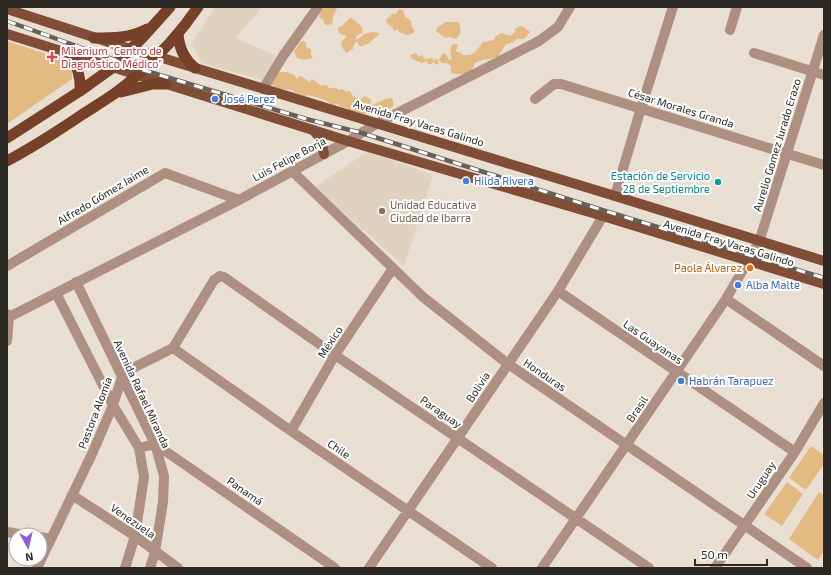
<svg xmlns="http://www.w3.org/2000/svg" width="831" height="575" font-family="'Exo 2',sans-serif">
	<rect width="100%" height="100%" fill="#e8ded2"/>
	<!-- built -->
	<path fill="#e1d2c0" d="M215,7h47l-26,31 42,19 -16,23 -60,-17 -11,-18z
		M367,152l66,23 -29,91 -89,-79z"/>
	<!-- green -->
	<path fill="#e4ba83" d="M324,7h13v1l-4,9 -1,7 -5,1 -3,-2 -1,-4 -3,-1 -1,-2z
		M399,9l4,1 2,6 6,5 1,6 3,5c-5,4 -10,3 -16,0l-1,-3 -4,2 -1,-3 -6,-5 -1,-3 6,-6h4z
		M350,18c5,1 10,7 13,11l-1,4 -6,3v3h3c5,-6 14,-9 21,-5 -5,3 -8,7 -12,10h-2l-6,3 -3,-5 -3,2 -1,5 -7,4 -4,-6 -1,-5 6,-6c-5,-1 -9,-2 -9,-8l4,-2z
		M446,22h13l2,10 -5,7 -7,-2 -4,1 -9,-7 1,-3z
		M520,26l4,1 6,5 -6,7h-7l-5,4 -6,1 -8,13c-7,2 -15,2 -21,5 -4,2 -3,5 -5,8 -3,6 -16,4 -21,3v-7l-4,-3h-5l-3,-3 4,-7 3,1 3,6 3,-1c-2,-6 -3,-10 1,-15l5,1 -2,6 5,2 1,2c14,1 14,-4 21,-13l11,-2 1,-3 6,-4 9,3 5,-4v-3z
		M7,41l61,20 4,8v10l-65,45z
		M302,41l4,1v6l5,1v6l2,3 -9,2 -7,-2 -3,-7 4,-5v-2z
		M416,53l3,4 3,-2 3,4 8,-1v3l3,-2 2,1 1,3 -2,2 -4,-3 -2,2h-3l-1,-3 -5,2c-4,-2 -9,-3 -11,-5l-1,-3z
		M278,72h8l8,3 3,4 1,-2 3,-1 9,6 2,-3 7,5 1,2 3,-1h4l2,3h7l3,2 3,-1 5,3 2,-2 4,6 4,2 1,3 7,-5 6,4 -1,5c8,-1 13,-7 22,-7l2,7c-12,12 -32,10 -46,5l-1,-2 -5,-1 -5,-3 -5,1c-4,-6 -17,-8 -24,-10l-2,1c-5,0 -9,-1 -13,-6l-15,-1 -8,-6z
		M811,446l13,9v9l-18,26 -17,-12z
		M787,482l16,12 -21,32 -18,-12z
		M819,492l5,3v56l-6,9 -29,-21z"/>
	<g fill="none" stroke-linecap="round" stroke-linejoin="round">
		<!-- minor -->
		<path stroke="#ae9083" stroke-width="10" d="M730,30l7,-23
			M754,53l70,22
			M263,89l20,-33 35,-49
			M535,99l19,-15h7l263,81
			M292,171l131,126 85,67 299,204
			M615,196l26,-88 32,-101
			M7,266l158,-93 74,27
			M76,282l79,162 9,32 -1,26 -8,50 -5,16
			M558,291l237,161
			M56,293l57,112 26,43 5,29 -9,59 -10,32
			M726,299l98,67
			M7,314l2,3 -2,24
			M7,318l232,-118 109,-59 30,-18 161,-82 19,-14 12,-20
			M173,348l118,83 201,137
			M291,431l44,-76 58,-87
			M139,448l16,-4 180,124
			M72,495l63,41 43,32
			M7,532l17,3
			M40,537l11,2
			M37,568l55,-114 21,-49 9,-28 5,-6 46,-23 41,-68 6,-4 4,1 111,78 314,213
			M369,568l189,-277 45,-75
			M542,568l184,-269 33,-57 65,-207
			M715,568l80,-116 29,-49"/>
		<!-- primary -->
		<path stroke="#804d36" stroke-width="10" d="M7,9l123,40 26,7 459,140 209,65
			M7,34l341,107 255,75 221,68
			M314,131l7,8 3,15"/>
		<!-- trunk -->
		<path stroke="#774028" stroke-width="11" d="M178,34c1,14 6,25 17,34
			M94,38c19,0 36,0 53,-9
			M72,55c5,12 9,23 8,36
			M121,92l32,-8h13
			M7,138l73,-47 32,-23 31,-31 27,-30
			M7,161c26,-14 51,-30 76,-47 19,-12 38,-23 54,-39 23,-20 44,-43 61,-68"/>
		<defs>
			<path id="rail" d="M7,21l136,49 163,49 56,14 240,77 222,68"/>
		</defs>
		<!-- rail casing -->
		<use href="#rail" stroke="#666059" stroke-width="4.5"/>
		<!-- rail -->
		<use href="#rail" stroke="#fff" stroke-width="3" stroke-dasharray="9" stroke-linecap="butt"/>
	</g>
	<!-- markers -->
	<path fill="#e0444e" stroke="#fff" stroke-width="1.5" d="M50 51h4v4h4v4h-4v4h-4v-4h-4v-4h4z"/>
	<g fill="#3f7fe0" stroke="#fff" stroke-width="1.5">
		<circle cx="215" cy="99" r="4"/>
		<circle cx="466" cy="181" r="4"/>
		<circle cx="738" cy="285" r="4"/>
		<circle cx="681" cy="381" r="4"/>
	</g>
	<circle fill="#0f9aa8" stroke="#fff" stroke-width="1.5" cx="718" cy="182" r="4"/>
	<circle fill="#8d6e63" stroke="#fff" stroke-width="1.5" cx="382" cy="211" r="4"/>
	<circle fill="#e8710a" stroke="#fff" stroke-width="1.5" cx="750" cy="268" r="4"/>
	<g text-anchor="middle" stroke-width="4" stroke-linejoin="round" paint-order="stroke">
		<!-- health labels -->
		<g font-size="11" fill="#be3a42" stroke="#fff" text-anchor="start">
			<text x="61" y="55">Milenium "Centro de<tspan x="61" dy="13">Diagnóstico Médico"</tspan></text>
		</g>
		<!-- shop labels -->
		<g font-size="11" fill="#366cbe" stroke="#fff" text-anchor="start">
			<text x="223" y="103">José Perez</text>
			<text x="474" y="185">Hilda Rivera</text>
			<text x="746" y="289">Alba Malte</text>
			<text x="689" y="385">Habrán Tarapuez</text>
		</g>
		<!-- street labels -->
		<g font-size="11" fill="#2b2723" stroke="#fff">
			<text transform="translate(681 108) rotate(17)" y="4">César Morales Granda</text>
			<text transform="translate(419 123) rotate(17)" y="4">Avenida Fray Vacas Galindo</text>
			<text transform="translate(777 145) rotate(-73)" y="4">Aurelio Gomez Jurado Erazo</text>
			<text transform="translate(289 159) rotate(-28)" y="4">Luis Felipe Borja</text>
			<text transform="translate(103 195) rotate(-31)" y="4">Alfredo Gómez Jaime</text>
			<text transform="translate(729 243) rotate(17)" y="4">Avenida Fray Vacas Galindo</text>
			<text transform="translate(330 342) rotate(-57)" y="4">México</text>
			<text transform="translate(653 342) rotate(34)" y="4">Las Guayanas</text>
			<text transform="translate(545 375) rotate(34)" y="4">Honduras</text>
			<text transform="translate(478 387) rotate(-56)" y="4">Bolivia</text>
			<text transform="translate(142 394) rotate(65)" y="4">Avenida Rafael Miranda</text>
			<text transform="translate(637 409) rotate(-56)" y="4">Brasil</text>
			<text transform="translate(441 412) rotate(34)" y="4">Paraguay</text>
			<text transform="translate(95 413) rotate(-69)" y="4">Pastora Alomía</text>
			<text transform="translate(339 449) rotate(34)" y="4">Chile</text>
			<text transform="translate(761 480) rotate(-56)" y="4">Uruguay</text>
			<text transform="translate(245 491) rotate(35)" y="4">Panamá</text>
			<text transform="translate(133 521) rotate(35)" y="4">Venezuela</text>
		</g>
		<!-- culture labels -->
		<g font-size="11" fill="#0d838f" stroke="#fff" text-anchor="end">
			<text x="710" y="180">Estación de Servicio<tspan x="710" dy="13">28 de Septiembre</tspan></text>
		</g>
		<!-- education labels -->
		<g font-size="11" fill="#785e54" stroke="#fff" text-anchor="start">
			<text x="390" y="209">Unidad Educativa<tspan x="390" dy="13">Ciudad de Ibarra</tspan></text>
		</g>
		<!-- food labels -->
		<g font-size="11" fill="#c56008" stroke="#fff" text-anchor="end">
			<text x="742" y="272">Paola Álvarez</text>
		</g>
	</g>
	<!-- border -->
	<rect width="831" height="575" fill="none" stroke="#2b2723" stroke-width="16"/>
	<!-- north arrow -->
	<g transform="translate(28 547) rotate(172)"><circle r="19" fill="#ffffff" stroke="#aaa9a7"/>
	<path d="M0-3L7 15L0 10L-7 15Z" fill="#905ed7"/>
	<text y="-6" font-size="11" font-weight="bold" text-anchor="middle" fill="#2b2723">N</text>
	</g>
	<!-- scale -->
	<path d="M695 559v6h72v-6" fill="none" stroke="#2b2723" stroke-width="2"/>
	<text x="701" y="559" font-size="12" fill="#2b2723" stroke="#ffffff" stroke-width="3" paint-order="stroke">50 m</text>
</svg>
